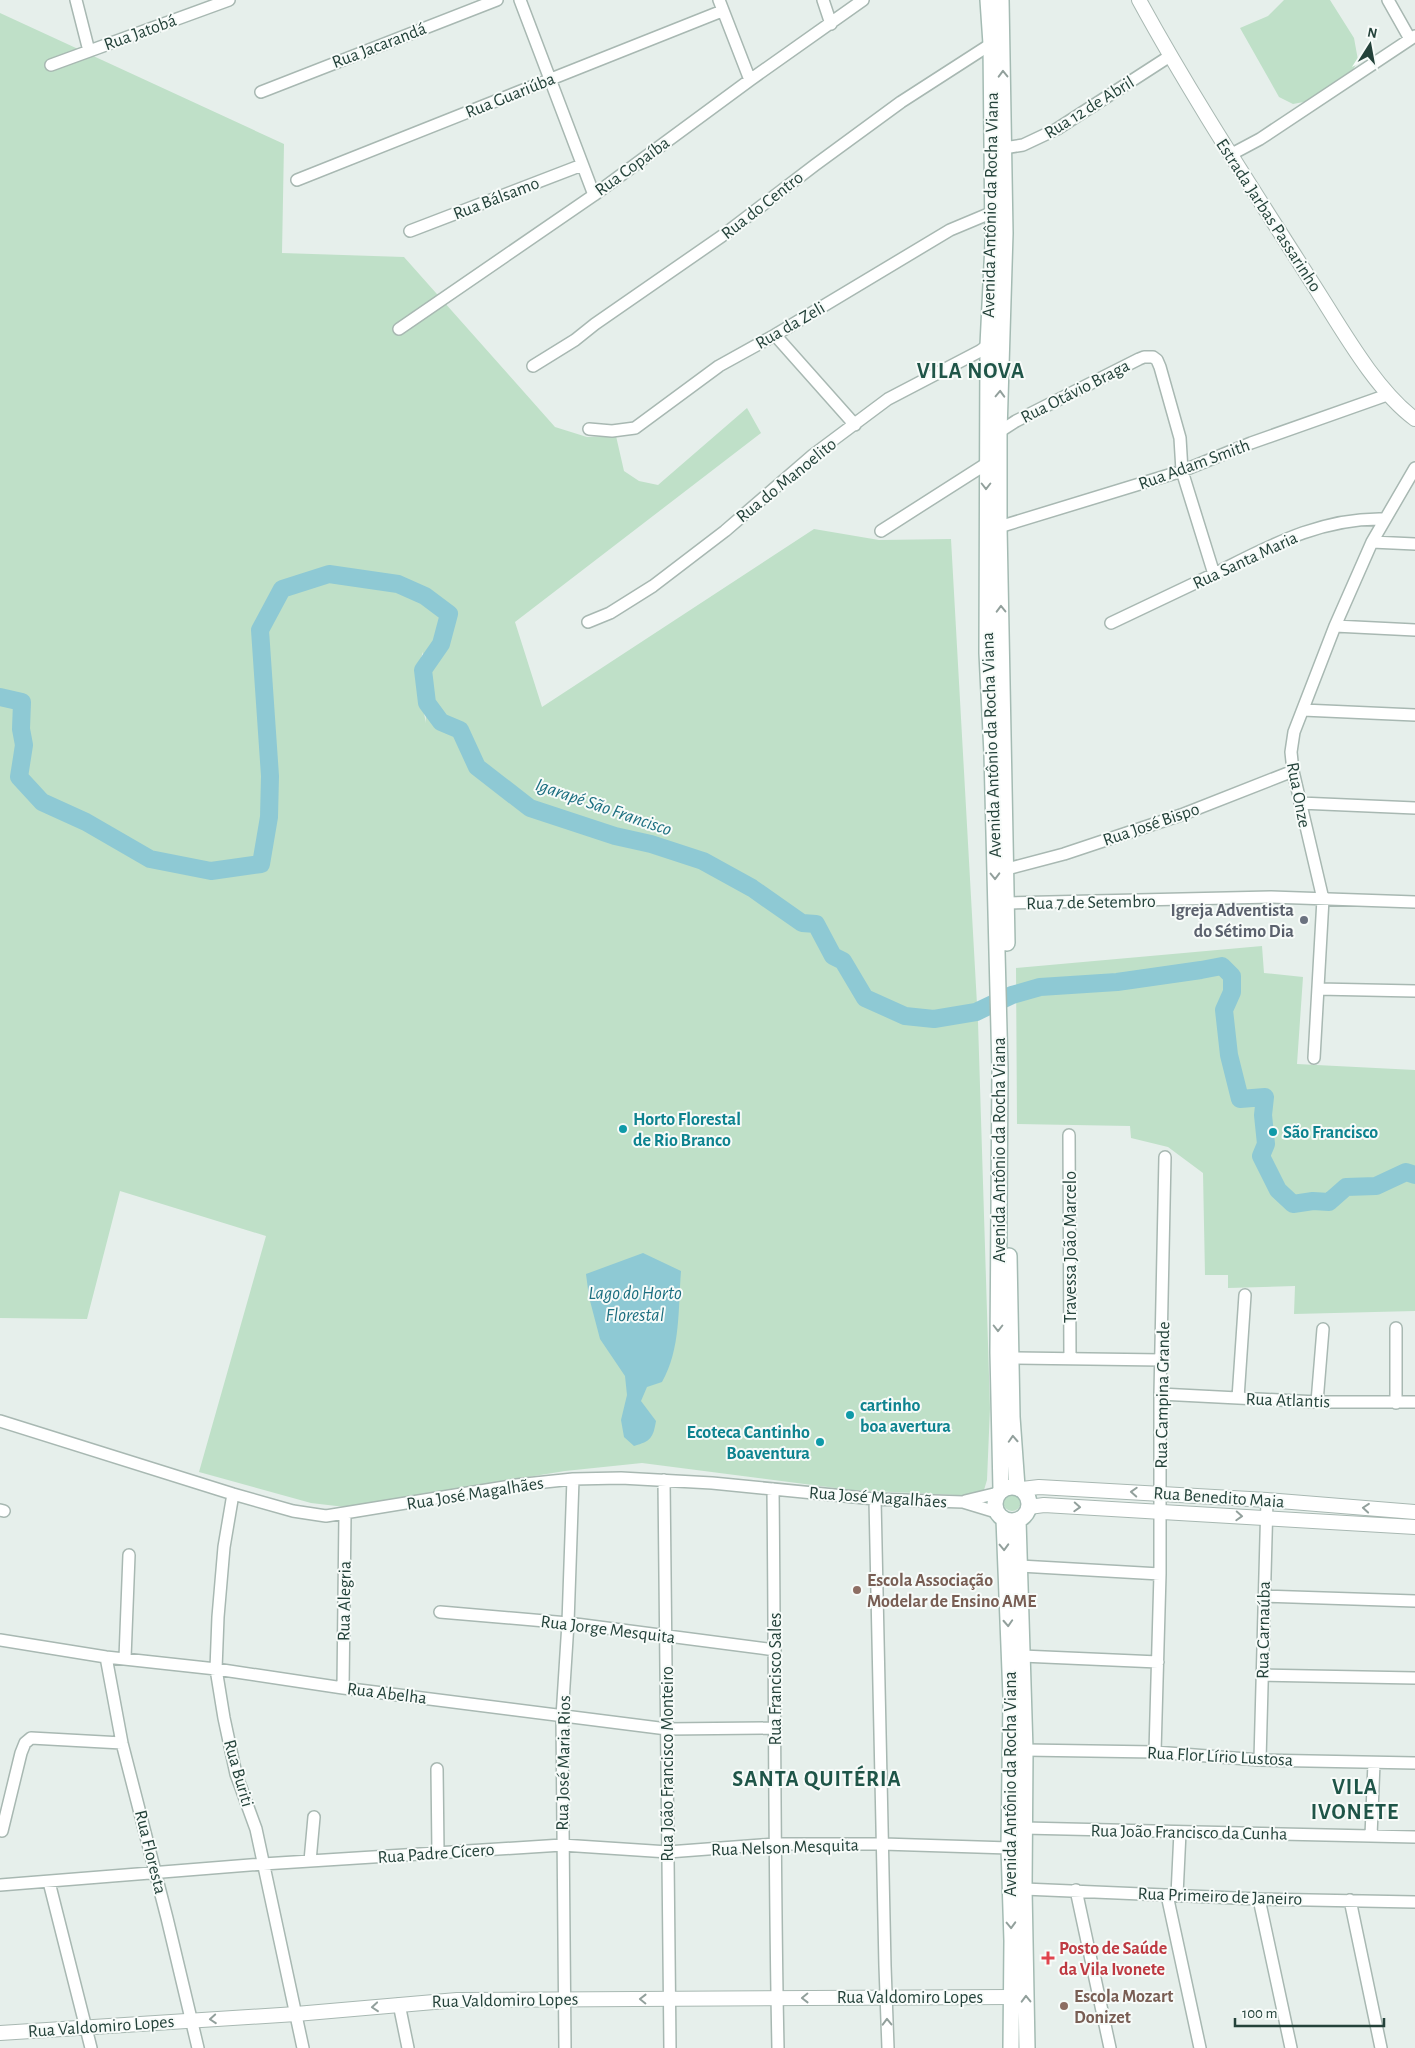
<svg xmlns="http://www.w3.org/2000/svg" width="1415" height="2048" font-family="'Alegreya Sans',sans-serif">
	<rect width="100%" height="100%" fill="#e6efeb"/>
	<!-- green -->
	<path fill="#bfe0c8" fill-rule="evenodd" d="M1284,0h46l24,38 4,22 -7,14 -42,27 -16,3 -14,-7 -39,-69 28,-12z
		M0,13l284,131 -2,109 122,4 151,170 32,10 29,-1 8,35 15,10 19,4 89,-77 14,25 -246,189 27,85 272,-178 65,11 72,-1 27,483 12,386 -3,72 -3,10 -7,6 -126,-6 -209,-27 -77,8 -220,36 -34,-4 -112,-31 67,-236 -146,-45 -33,128 -87,-1zM423,652l3,71 -10,-50z
		M1262,946l2,27 39,4 -6,87 118,6v241l-121,3 1,-28 -67,2v-13h-23l-2,-102 -35,-26 -37,-9 -1,-12 -113,-2 -1,-156z
		M1003 1502a9 9 0 1 1 18 0a9 9 0 1 1-18 0Z"/>
	<!-- water -->
	<path fill="#8ec9d4" d="M643,1253l38,18c-3,37 0,78 -19,111l-15,5 -6,14 15,20c-3,17 -5,20 -22,25l-10,-9 -3,-17 6,-25 -2,-19 -25,-37 -11,-42 -3,-23z"/>
	<g fill="none" stroke-linecap="round" stroke-linejoin="round">
		<!-- river -->
		<path stroke="#8ec9d4" stroke-width="18" d="M0,697l22,5 -1,27 3,16 -5,32 23,25 44,20 64,37 61,12 50,-7 8,-47 1,-41 -10,-146 22,-41 47,-15 69,10 27,12 24,18 -8,30 -18,26 4,33 14,19 19,8 17,37 53,41 85,28 36,8 52,17 49,27 50,35 14,1 17,32 10,5 22,37 40,18 29,3 42,-7 36,-17 28,-8 77,-5 84,-12 21,-4 10,10v16l-8,18 5,45 11,44 25,-2 -2,18 3,29 -5,12 17,34 15,14 20,-3 16,1 17,-15 30,-1 30,-14 9,3"/>
		<defs>
			<path id="minor" d="M76,0l13,51
				M520,0l74,195
				M719,0l31,80
				M823,0l8,24
				M1388,0l22,39
				M51,65l178,-65
				M261,92l236,-92
				M1004,148l19,-3 34,-16 113,-73
				M1230,155l30,-16 155,-103
				M297,180l425,-169
				M410,231l172,-66
				M399,329l195,-134 156,-115 113,-80
				M775,335l80,90
				M533,366l42,-26 20,-16 127,-88 93,-71 86,-63 90,-58
				M589,429l23,2 23,-3 84,-62 56,-31 175,-105 43,-18
				M999,432l17,-11 123,-62 5,-2h9l4,3 3,7 20,71 2,33 32,103
				M999,527l183,-56 69,-28 136,-48
				M881,531l105,-67
				M1372,542l43,2
				M588,622l22,-9 43,-27 72,-55 88,-76 75,-56 92,-48 8,-6
				M1111,623c34,-16 68,-32 101,-48 56,-28 108,-58 173,-56
				M1335,626l80,4
				M1303,710l112,5
				M1300,803l115,5
				M1007,869l57,-15 117,-39 112,-44
				M1007,903l264,-6 144,5
				M1318,989l97,2
				M1314,1058l9,-159 -30,-128 -2,-19 3,-20 41,-106 37,-84 43,-74
				M1069,1135l1,223
				M1396,1328v75
				M1010,1358l152,2
				M1160,1394l157,8h98
				M1238,1398l7,-103
				M1317,1402l6,-73
				M0,1421l233,73 60,17 33,5 190,-31 57,-6 48,-1 91,5 163,16 88,3 33,10
				M664,1480l6,568
				M773,1489c2,186 1,373 5,559
				M233,1494l-9,53 -6,70 -2,52 8,49 12,56 20,55 47,219
				M875,1499l10,467 3,82
				M965,1501l33,-8
				M0,1510l4,1
				M1020,1566l140,8
				M1264,1596l151,5
				M440,1612l128,11 207,27
				M0,1640l106,17 110,12 127,19 324,41 109,-1
				M1022,1656l136,6
				M106,1657l16,86 45,175 31,130
				M125,1658l4,-103
				M1263,1675l152,3
				M343,1688l2,-174
				M1025,1750l130,2 105,8 155,3
				M1155,1752l5,-178v-180l5,-237
				M1260,1760l7,-260
				M437,1769l1,83
				M1024,1828l391,9
				M2,1831l19,-78 4,-10 6,-5 91,5
				M1371,1836l3,-73
				M310,1861l4,-44
				M49,1882l42,166
				M0,1885l263,-21 299,-19 106,7 106,-8h109l126,4
				M1024,1889l235,10 156,3
				M1076,1890l34,158
				M1167,1895l33,153
				M1177,1895l3,-63
				M1259,1899l32,149
				M1350,1900l31,148
				M399,2004l9,44
				M565,2048l-3,-331 6,-94 5,-144"/>
			<path id="tertiary" d="M1139,0c53,97 113,188 172,281 28,43 63,108 104,138
				M1022,1489l17,-2 228,13 148,12
				M1029,1507l15,-2 371,22
				M0,2033l296,-19 161,-14 554,-3"/>
			<path id="secondary" d="M988,0l3,44 2,200 -5,101 -1,308 5,101 8,316 -2,282 3,138
				M1001,0l4,233 -6,199v95l8,416
				M1009,1256l3,161 5,70
				M995 1504a17 17 0 1 1 34 0a17 17 0 1 1-34 0Z
				M1004,1519l7,178 -2,151 3,93 -1,107
				M1018,1520l7,230 -1,139 3,159"/>
		</defs>
		<!-- minor casing -->
		<use href="#minor" stroke="#a8b8b2" stroke-width="14"/>
		<!-- tertiary casing -->
		<use href="#tertiary" stroke="#a8b8b2" stroke-width="16"/>
		<!-- secondary casing -->
		<use href="#secondary" stroke="#a4bbb3" stroke-width="18"/>
		<!-- minor -->
		<use href="#minor" stroke="#fff" stroke-width="11"/>
		<!-- tertiary -->
		<use href="#tertiary" stroke="#fff" stroke-width="14"/>
		<!-- secondary -->
		<use href="#secondary" stroke="#fff" stroke-width="15"/>
	</g>
	<!-- one-way arrows -->
	<defs><path id="oneway-chevron" d="M-2-3.5L2.5 0L-2 3.5" fill="none" stroke-width="1.6" stroke-linecap="round" stroke-linejoin="round" transform="scale(1.25)"/></defs>
	<g stroke="#92a09c">
		<use href="#oneway-chevron" transform="translate(1003 74) rotate(-91)"/>
		<use href="#oneway-chevron" transform="translate(1000 394) rotate(-88)"/>
		<use href="#oneway-chevron" transform="translate(986 486) rotate(90)"/>
		<use href="#oneway-chevron" transform="translate(1001 609) rotate(-91)"/>
		<use href="#oneway-chevron" transform="translate(995 876) rotate(89)"/>
		<use href="#oneway-chevron" transform="translate(998 1328) rotate(90)"/>
		<use href="#oneway-chevron" transform="translate(1013 1439) rotate(-93)"/>
		<use href="#oneway-chevron" transform="translate(1134 1492) rotate(-177)"/>
		<use href="#oneway-chevron" transform="translate(1077 1507) rotate(3)"/>
		<use href="#oneway-chevron" transform="translate(1366 1508) rotate(-175)"/>
		<use href="#oneway-chevron" transform="translate(1239 1516) rotate(3)"/>
		<use href="#oneway-chevron" transform="translate(1004 1547) rotate(88)"/>
		<use href="#oneway-chevron" transform="translate(1008 1623) rotate(87)"/>
		<use href="#oneway-chevron" transform="translate(1011 1925) rotate(88)"/>
		<use href="#oneway-chevron" transform="translate(805 1998) rotate(179)"/>
		<use href="#oneway-chevron" transform="translate(643 1999) rotate(-179)"/>
		<use href="#oneway-chevron" transform="translate(1026 1999) rotate(-91)"/>
		<use href="#oneway-chevron" transform="translate(375 2007) rotate(175)"/>
		<use href="#oneway-chevron" transform="translate(213 2019) rotate(176)"/>
		<use href="#oneway-chevron" transform="translate(887 2022) rotate(-91)"/>
	</g>
	<!-- markers -->
	<circle fill="#6b7280" stroke="#f7fbf9" stroke-width="2" cx="1304" cy="920" r="5"/>
	<g fill="#0f9aa8" stroke="#f7fbf9" stroke-width="2">
		<circle cx="623" cy="1129" r="5"/>
		<circle cx="1273" cy="1132" r="5"/>
		<circle cx="850" cy="1415" r="5"/>
		<circle cx="820" cy="1442" r="5"/>
	</g>
	<g fill="#8d6e63" stroke="#f7fbf9" stroke-width="2">
		<circle cx="857" cy="1590" r="5"/>
		<circle cx="1064" cy="2006" r="5"/>
	</g>
	<path fill="#e0444e" stroke="#f7fbf9" stroke-width="2" d="M1045.5 1950.5h5v5h5v5h-5v5h-5v-5h-5v-5h5z"/>
	<g text-anchor="middle" stroke-width="4" stroke-linejoin="round" paint-order="stroke">
		<!-- street labels -->
		<g font-size="18" fill="#24423a" stroke="#f7fbf9">
			<text transform="translate(140 32) rotate(-20)" y="6">Rua Jatobá</text>
			<text transform="translate(379 45) rotate(-21)" y="6">Rua Jacarandá</text>
			<text transform="translate(510 95) rotate(-22)" y="6">Rua Guariúba</text>
			<text transform="translate(1089 107) rotate(-32)" y="6">Rua 12 de Abril</text>
			<text transform="translate(632 166) rotate(-36)" y="6">Rua Copaíba</text>
			<text transform="translate(496 198) rotate(-21)" y="6">Rua Bálsamo</text>
			<text transform="translate(762 205) rotate(-38)" y="6">Rua do Centro</text>
			<text transform="translate(990 205) rotate(-89)" y="6">Avenida Antônio da Rocha Viana</text>
			<text transform="translate(1269 215) rotate(57)" y="6">Estrada Jarbas Passarinho</text>
			<text transform="translate(790 325) rotate(-30)" y="6">Rua da Zeli</text>
			<text transform="translate(1075 391) rotate(-27)" y="6">Rua Otávio Braga</text>
			<text transform="translate(1194 464) rotate(-20)" y="6">Rua Adam Smith</text>
			<text transform="translate(786 480) rotate(-39)" y="6">Rua do Manoelito</text>
			<text transform="translate(1245 560) rotate(-25)" y="6">Rua Santa Maria</text>
			<text transform="translate(991 745) rotate(-92)" y="6">Avenida Antônio da Rocha Viana</text>
			<text transform="translate(1299 795) rotate(79)" y="6">Rua Onze</text>
			<text transform="translate(1151 824) rotate(-19)" y="6">Rua José Bispo</text>
			<text transform="translate(1091 902) rotate(-1)" y="6">Rua 7 de Setembro</text>
			<text transform="translate(999 1150) rotate(-90)" y="6">Avenida Antônio da Rocha Viana</text>
			<text transform="translate(1070 1247) rotate(-90)" y="6">Travessa João Marcelo</text>
			<text transform="translate(1162 1395) rotate(-89)" y="6">Rua Campina Grande</text>
			<text transform="translate(1288 1400) rotate(2)" y="6">Rua Atlantis</text>
			<text transform="translate(475 1493) rotate(-9)" y="6">Rua José Magalhães</text>
			<text transform="translate(878 1497) rotate(4)" y="6">Rua José Magalhães</text>
			<text transform="translate(1219 1497) rotate(4)" y="6">Rua Benedito Maia</text>
			<text transform="translate(344 1601) rotate(-89)" y="6">Rua Alegria</text>
			<text transform="translate(608 1629) rotate(7)" y="6">Rua Jorge Mesquita</text>
			<text transform="translate(1263 1630) rotate(-89)" y="6">Rua Carnaúba</text>
			<text transform="translate(775 1679) rotate(-90)" y="6">Rua Francisco Sales</text>
			<text transform="translate(387 1693) rotate(7)" y="6">Rua Abelha</text>
			<text transform="translate(1220 1756) rotate(3)" y="6">Rua Flor Lírio Lustosa</text>
			<text transform="translate(563 1763) rotate(-89)" y="6">Rua José Maria Rios</text>
			<text transform="translate(667 1764) rotate(-90)" y="6">Rua João Francisco Monteiro</text>
			<text transform="translate(239 1773) rotate(74)" y="6">Rua Buriti</text>
			<text transform="translate(1010 1784) rotate(-90)" y="6">Avenida Antônio da Rocha Viana</text>
			<text transform="translate(1189 1832) rotate(1)" y="6">Rua João Francisco da Cunha</text>
			<text transform="translate(785 1847) rotate(-2)" y="6">Rua Nelson Mesquita</text>
			<text transform="translate(151 1852) rotate(76)" y="6">Rua Floresta</text>
			<text transform="translate(436 1853) rotate(-4)" y="6">Rua Padre Cícero</text>
			<text transform="translate(1220 1896) rotate(2)" y="6">Rua Primeiro de Janeiro</text>
			<text x="910" y="2003">Rua Valdomiro Lopes</text>
			<text transform="translate(505 2000) rotate(-1)" y="6">Rua Valdomiro Lopes</text>
			<text transform="translate(101 2026) rotate(-4)" y="6">Rua Valdomiro Lopes</text>
		</g>
		<!-- worship labels -->
		<g font-size="18" font-weight="bold" fill="#5b616d" stroke="#f7fbf9" text-anchor="end">
			<text x="1294" y="916">Igreja Adventista<tspan x="1294" dy="21">do Sétimo Dia</tspan></text>
		</g>
		<!-- culture labels -->
		<g font-size="18" font-weight="bold" fill="#0d838f" stroke="#f7fbf9" text-anchor="start">
			<text x="633" y="1125">Horto Florestal<tspan x="633" dy="21">de Rio Branco</tspan></text>
			<text x="1283" y="1138">São Francisco</text>
			<text x="860" y="1411">cartinho<tspan x="860" dy="21">boa avertura</tspan></text>
			<text x="810" y="1438" text-anchor="end">Ecoteca Cantinho<tspan x="810" dy="21">Boaventura</tspan></text>
		</g>
		<!-- education labels -->
		<g font-size="18" font-weight="bold" fill="#785e54" stroke="#f7fbf9" text-anchor="start">
			<text x="867" y="1586">Escola Associação<tspan x="867" dy="21">Modelar de Ensino AME</tspan></text>
			<text x="1074" y="2002">Escola Mozart<tspan x="1074" dy="21">Donizet</tspan></text>
		</g>
		<!-- health labels -->
		<g font-size="18" font-weight="bold" fill="#be3a42" stroke="#f7fbf9" text-anchor="start">
			<text x="1059" y="1954">Posto de Saúde<tspan x="1059" dy="21">da Vila Ivonete</tspan></text>
		</g>
		<!-- water labels -->
		<g font-size="19" font-style="italic" fill="#1c6f80" stroke="#f7fbf9">
			<text transform="translate(604 806) rotate(19)" y="7">Igarapé São Francisco</text>
			<text x="635" y="1299">Lago do Horto<tspan x="635" dy="22">Florestal</tspan></text>
		</g>
		<!-- district labels -->
		<g font-size="22" font-weight="bold" letter-spacing="1" fill="#1f5548" stroke="#f7fbf9">
			<text x="971" y="378">VILA NOVA</text>
			<text x="817" y="1786">SANTA QUITÉRIA</text>
			<text x="1355" y="1794">VILA<tspan x="1355" dy="25">IVONETE</tspan></text>
		</g>
	</g>
	<!-- north arrow -->
	<g transform="translate(1370 45) rotate(11)" stroke="#f7fbf9" stroke-width="4" paint-order="stroke">
	<path d="M0-4L9 19L0 12L-9 19Z" fill="#24423a"/>
	<text y="-8" font-size="14" font-weight="bold" text-anchor="middle" fill="#24423a">N</text>
	</g>
	<!-- scale -->
	<path d="M1235 2018v8h149v-8" fill="none" stroke="#24423a" stroke-width="2.5"/>
	<text x="1242" y="2018" font-size="15" fill="#24423a" stroke="#f7fbf9" stroke-width="4" paint-order="stroke">100 m</text>
</svg>
